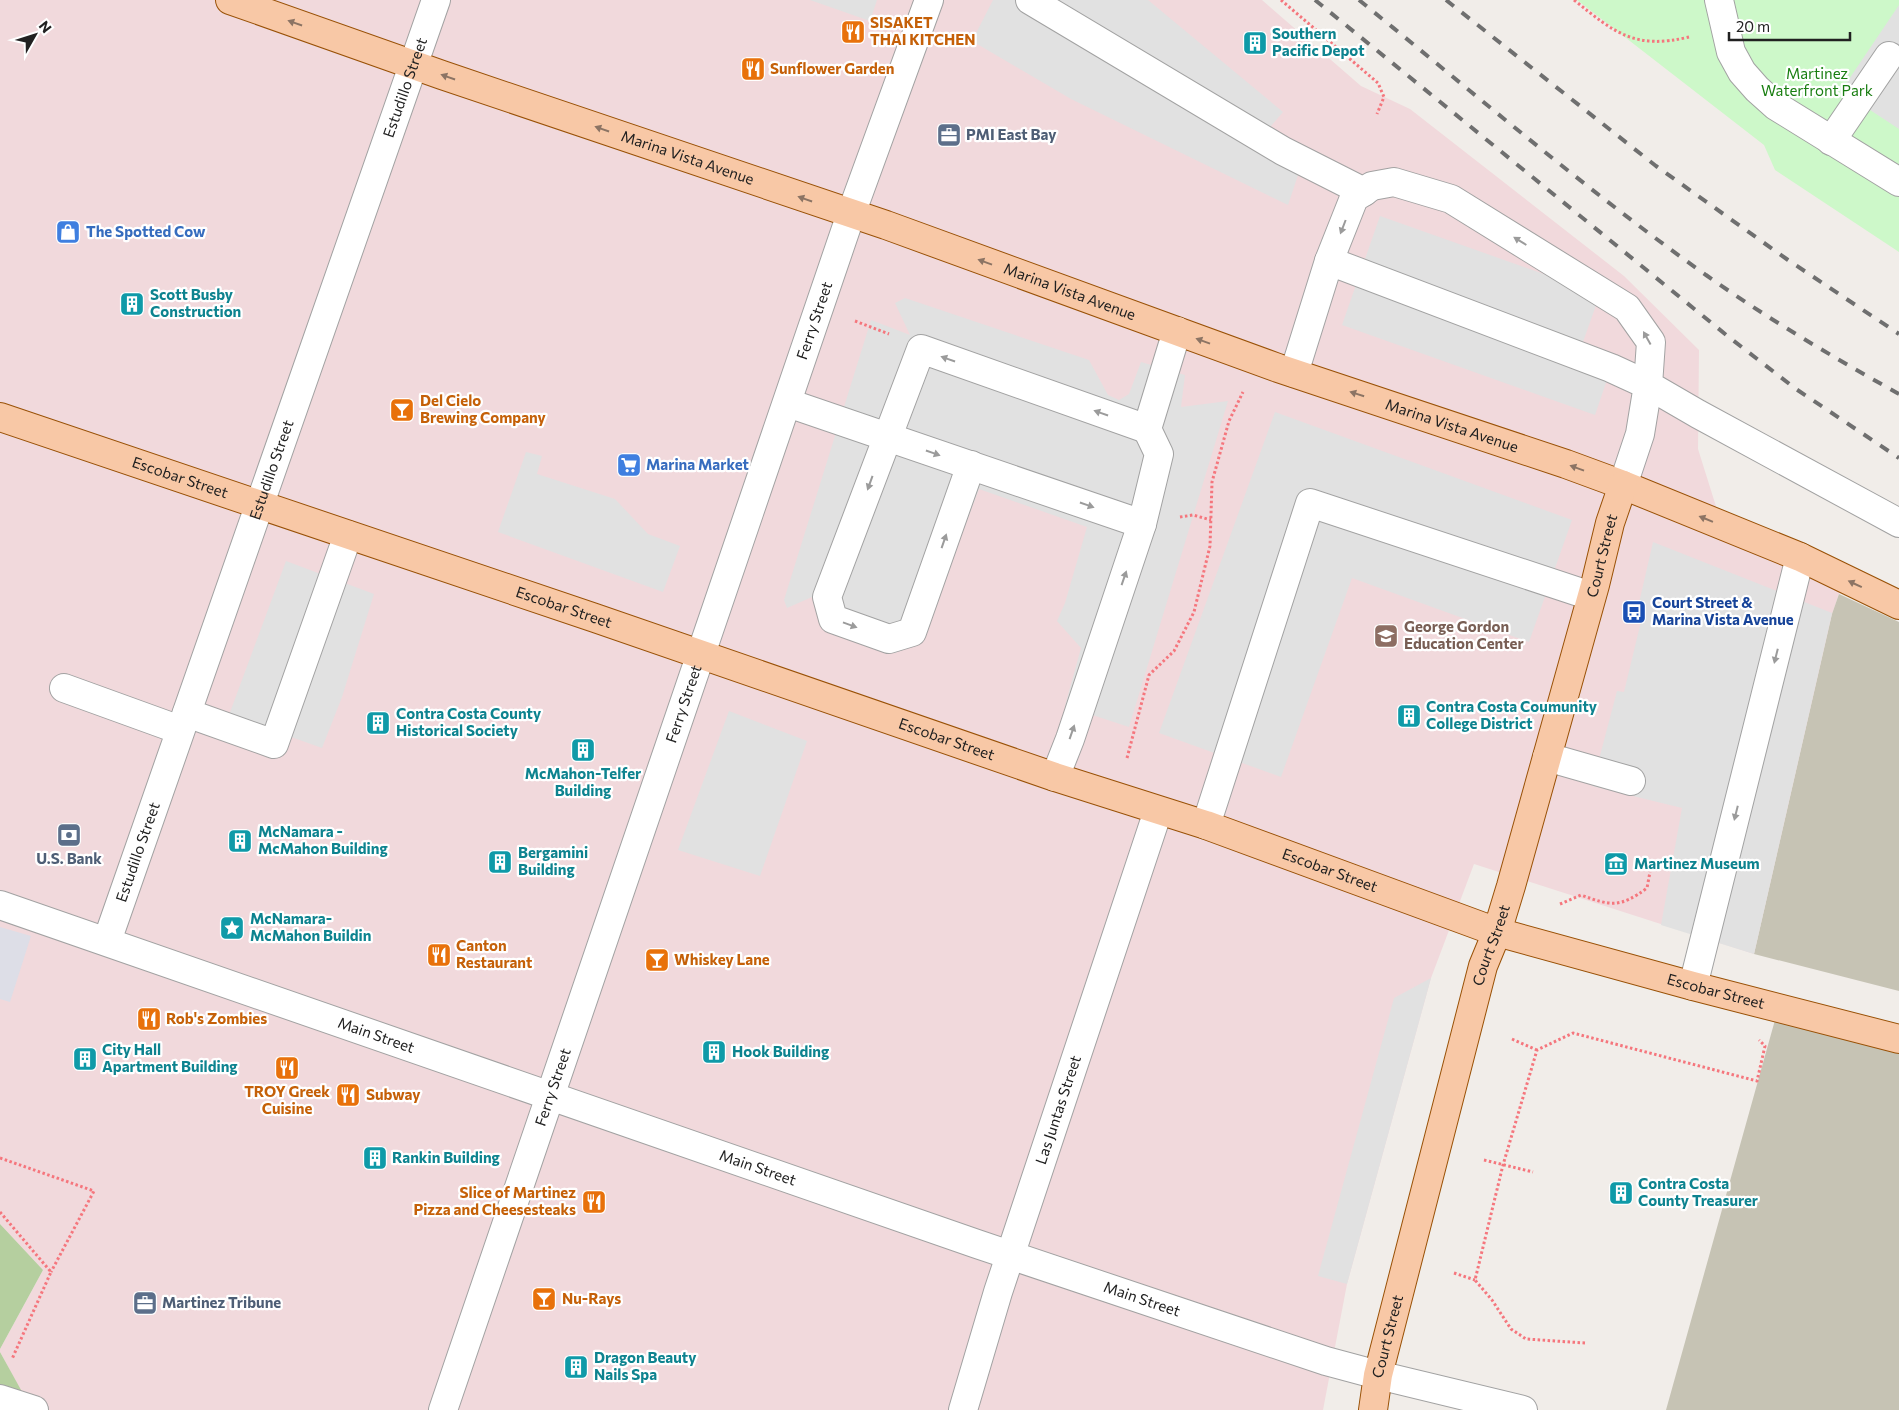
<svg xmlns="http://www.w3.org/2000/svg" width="1899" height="1410" font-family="Commissioner,sans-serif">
	<rect width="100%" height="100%" fill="#f1ede9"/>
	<!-- commercial -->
	<path fill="#f1d9dc" d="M0,0h1262l99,86 49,23 214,167 75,74 -1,99 27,86 122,46 -8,13 -7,20 -78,340 -280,-90 -43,114 -84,306 -24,126h-1292l-31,-58v-3l43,-79 -43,-46z"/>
	<!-- construction -->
	<path fill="#c6c3b4" d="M1839,594l60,28v369l-145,-37 78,-340z
		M1775,1020l124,32v358h-233z"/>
	<!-- forest -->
	<path fill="#b5cf9f" d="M0,1224l43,46 -43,79z
		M0,1352l31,56 -31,2z"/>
	<!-- park -->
	<path fill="#cdf8c9" d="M1577,0h322v252l-124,-82 -11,-25z"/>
	<!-- parking -->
	<path fill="#e1e1e1" d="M810,0h67l-7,21z
		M993,0h155l135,112 -22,26 42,22 -15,45 -217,-106 -99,-58z
		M1899,5v124l-58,-38z
		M1380,216l220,78 -22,62 33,12 -16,47 -253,-90z
		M905,298l184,62 19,35 11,5 10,-6 12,-32 44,13 -4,32 47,-6 -99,326 -64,-21 16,-58 -24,-27 8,-18 22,-76 -108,-38 -59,154 -25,10 -10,-1 -53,-19 -8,-9 -12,-27 -25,11 -3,-8 87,-280 39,15 -15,-32z
		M1275,412l297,108 -43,122 -177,-64 -71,199 -122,-44z
		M526,452l16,4 -5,18 78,25 33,35 32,12 -17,46 -165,-60z
		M1653,542l179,71 -78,341 -93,-29 21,-117 -90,-22 25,-95 7,1 21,-87 -6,-2z
		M286,561l88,33 -32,103 -20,51 -93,-33z
		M729,711l78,30 -47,135 -82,-26z
		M1431,978l-84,306 -29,-8 76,-278z"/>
	<!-- plaza -->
	<path fill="#dddee7" d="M0,927l31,9 -21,66 -10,-3z"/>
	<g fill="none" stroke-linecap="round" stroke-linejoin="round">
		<defs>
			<g id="minor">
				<path d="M1030,0l253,151 81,41"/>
				<path d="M1719,0l12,52 11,20 15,17 19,17 123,76"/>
				<path d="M1831,141l58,-85"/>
				<path d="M1329,261l25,-63 18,-12 22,-4 57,17 176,109 24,34 -3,43 50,29 201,109"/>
				<path d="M1294,373l35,-112 282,107 37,17 -8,49 -17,51"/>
				<path d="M788,403l354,121"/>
				<path d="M971,465l-59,167 -23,7 -56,-20 -6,-22 94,-248 226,80"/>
				<path d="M64,688l116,42"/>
				<path d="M187,713l87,31 74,-209"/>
				<path d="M1547,757l84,24"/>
				<path d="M1055,777l15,-38 72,-215 17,-70 -12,-25 30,-98"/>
				<path d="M1206,825l104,-322 281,93"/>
				<path id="s1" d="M0,905l977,339 349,117 52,14 145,35"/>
				<path id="s2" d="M107,941l329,-941"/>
				<path d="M1693,986l107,-429"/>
				<path d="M0,1399l34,11"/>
				<path id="s3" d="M443,1410l408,-1196 78,-214"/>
				<path id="s4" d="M963,1410l35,-118 160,-481"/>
			</g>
			<g id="major">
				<path id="s5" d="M230,0l212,75 444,150 392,143 288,96 57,21 177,72 99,48"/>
				<path id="s6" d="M0,417l595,201 460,159 151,48 291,107 196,54 206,53"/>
				<path id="s7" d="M1373,1410l5,-35 105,-409 14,-34 14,-46 84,-301 15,-62 13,-38"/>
			</g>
		</defs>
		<!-- minor casing -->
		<use href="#minor" stroke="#a2a2a2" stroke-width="30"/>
		<!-- major casing -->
		<use href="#major" stroke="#995106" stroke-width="30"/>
		<!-- path -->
		<path stroke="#f5767d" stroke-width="3" stroke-dasharray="2.5 2.5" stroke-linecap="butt" d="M1281,0l97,83 6,14 -7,17
			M1574,0c41,33 61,50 115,37
			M855,321l34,13
			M1180,517l13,-2 18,5
			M1127,758l22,-83 25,-24 20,-39 16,-66 2,-64 17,-61 14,-29
			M1560,904l21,-9c30,11 39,13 66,-7l3,-16
			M1512,1039l25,11
			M0,1158l94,33 -43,81
			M1484,1160l49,12
			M0,1212l51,60 -39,87
			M1454,1273l21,7
			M1585,1343l-59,-4 -15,-10 -19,-29 -17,-20 28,-115 34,-115 36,-17 184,48 8,-35 -6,-6"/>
		<!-- minor -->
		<use href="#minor" stroke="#fff" stroke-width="28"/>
		<!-- major -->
		<use href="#major" stroke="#f8c8a6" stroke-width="28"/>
		<!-- rail -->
		<path stroke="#6f6f6f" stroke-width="4" stroke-dasharray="10 10" stroke-linecap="butt" d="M1315,0l415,338 66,51 103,69
			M1359,0c115,93 227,190 347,275 62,44 127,82 193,119
			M1446,0l210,166 132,94 111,74"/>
	</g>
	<!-- one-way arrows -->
	<defs><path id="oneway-solid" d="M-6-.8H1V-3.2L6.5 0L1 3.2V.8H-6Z" transform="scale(1.25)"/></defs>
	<g fill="#8c7464">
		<use href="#oneway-solid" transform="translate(295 23) rotate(-161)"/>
		<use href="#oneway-solid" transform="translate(448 77) rotate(-161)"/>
		<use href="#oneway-solid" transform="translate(602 129) rotate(-161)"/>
		<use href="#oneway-solid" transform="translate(805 199) rotate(-161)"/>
		<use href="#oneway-solid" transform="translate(985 262) rotate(-160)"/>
		<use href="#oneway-solid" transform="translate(1203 341) rotate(-160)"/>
		<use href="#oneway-solid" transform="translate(1357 394) rotate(-162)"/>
		<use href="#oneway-solid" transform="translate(1577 468) rotate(-160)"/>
		<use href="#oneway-solid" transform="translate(1706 519) rotate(-158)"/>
		<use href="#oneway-solid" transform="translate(1855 584) rotate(-155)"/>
	</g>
	<g fill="#9b9b9b">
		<use href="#oneway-solid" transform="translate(1343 227) rotate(111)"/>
		<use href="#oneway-solid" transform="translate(1520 241) rotate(-148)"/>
		<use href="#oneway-solid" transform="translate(1647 338) rotate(-119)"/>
		<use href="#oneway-solid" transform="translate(948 359) rotate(-161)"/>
		<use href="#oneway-solid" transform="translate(1101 413) rotate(-161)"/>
		<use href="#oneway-solid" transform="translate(933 453) rotate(19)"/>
		<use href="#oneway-solid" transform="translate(870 483) rotate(110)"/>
		<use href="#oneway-solid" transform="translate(1087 505) rotate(19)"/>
		<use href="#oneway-solid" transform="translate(944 541) rotate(-71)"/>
		<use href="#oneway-solid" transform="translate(1124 578) rotate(-71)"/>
		<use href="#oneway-solid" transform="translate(850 625) rotate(20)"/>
		<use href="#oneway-solid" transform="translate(1776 656) rotate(104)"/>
		<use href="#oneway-solid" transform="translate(1072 732) rotate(-71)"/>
		<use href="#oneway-solid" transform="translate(1736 813) rotate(104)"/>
	</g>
	<!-- icons -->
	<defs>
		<symbol id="restaurant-square" viewBox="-11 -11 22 22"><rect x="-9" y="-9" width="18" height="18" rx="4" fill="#e8710a" stroke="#fff"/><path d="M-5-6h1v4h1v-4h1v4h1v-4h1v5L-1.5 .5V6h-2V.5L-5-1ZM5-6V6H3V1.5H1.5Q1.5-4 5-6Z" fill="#fff"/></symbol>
		<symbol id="building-square" viewBox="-11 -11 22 22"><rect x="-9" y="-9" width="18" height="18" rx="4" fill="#0f9aa8" stroke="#fff"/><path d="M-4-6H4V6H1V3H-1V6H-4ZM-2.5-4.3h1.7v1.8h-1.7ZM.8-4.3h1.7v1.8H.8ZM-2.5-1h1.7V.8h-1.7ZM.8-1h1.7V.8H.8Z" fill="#fff"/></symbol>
		<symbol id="office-square" viewBox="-11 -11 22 22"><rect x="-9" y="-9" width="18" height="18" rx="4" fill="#5c6f8a" stroke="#fff"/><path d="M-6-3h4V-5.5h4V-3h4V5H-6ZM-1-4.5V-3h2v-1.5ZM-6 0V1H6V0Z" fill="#fff"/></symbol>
		<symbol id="shop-square" viewBox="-11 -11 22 22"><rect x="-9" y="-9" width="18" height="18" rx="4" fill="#3f7fe0" stroke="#fff"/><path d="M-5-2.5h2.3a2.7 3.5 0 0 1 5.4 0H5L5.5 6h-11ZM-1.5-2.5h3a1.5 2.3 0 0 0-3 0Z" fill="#fff"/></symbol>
		<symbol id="bar-square" viewBox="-11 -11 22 22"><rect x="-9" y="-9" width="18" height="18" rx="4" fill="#e8710a" stroke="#fff"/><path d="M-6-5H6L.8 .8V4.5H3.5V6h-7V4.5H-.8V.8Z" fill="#fff"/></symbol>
		<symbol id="supermarket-square" viewBox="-11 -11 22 22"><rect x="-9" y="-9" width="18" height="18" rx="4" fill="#3f7fe0" stroke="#fff"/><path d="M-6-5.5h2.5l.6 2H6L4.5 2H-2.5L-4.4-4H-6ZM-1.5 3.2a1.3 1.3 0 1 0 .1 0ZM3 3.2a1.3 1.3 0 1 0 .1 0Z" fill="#fff"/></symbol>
		<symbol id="bus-square" viewBox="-11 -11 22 22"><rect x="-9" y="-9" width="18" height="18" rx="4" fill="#1a4fb4" stroke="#fff"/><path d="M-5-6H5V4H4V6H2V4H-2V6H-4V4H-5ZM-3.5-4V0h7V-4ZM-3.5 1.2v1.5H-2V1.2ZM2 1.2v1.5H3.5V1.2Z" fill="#fff"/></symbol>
		<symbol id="school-square" viewBox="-11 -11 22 22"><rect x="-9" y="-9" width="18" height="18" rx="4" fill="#8d6e63" stroke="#fff"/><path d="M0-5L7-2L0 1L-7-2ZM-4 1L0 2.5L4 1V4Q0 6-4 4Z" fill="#fff"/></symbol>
		<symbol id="bank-square" viewBox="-11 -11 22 22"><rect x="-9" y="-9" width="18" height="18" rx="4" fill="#5c6f8a" stroke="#fff"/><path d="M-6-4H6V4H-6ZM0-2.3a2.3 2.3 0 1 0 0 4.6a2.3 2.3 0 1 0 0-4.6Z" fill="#fff"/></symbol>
		<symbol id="museum-square" viewBox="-11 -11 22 22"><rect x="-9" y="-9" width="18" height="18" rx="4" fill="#0f9aa8" stroke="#fff"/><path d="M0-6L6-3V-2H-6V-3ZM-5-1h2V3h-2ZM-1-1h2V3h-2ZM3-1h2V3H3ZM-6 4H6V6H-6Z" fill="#fff"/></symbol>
		<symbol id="sight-square" viewBox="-11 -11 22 22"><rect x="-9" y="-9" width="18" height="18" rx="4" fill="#0f9aa8" stroke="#fff"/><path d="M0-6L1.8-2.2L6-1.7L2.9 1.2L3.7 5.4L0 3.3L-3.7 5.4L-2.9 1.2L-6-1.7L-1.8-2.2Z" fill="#fff"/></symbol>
	</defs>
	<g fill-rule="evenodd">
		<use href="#restaurant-square" x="839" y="18" width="28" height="28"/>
		<use href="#building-square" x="1241" y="29" width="28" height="28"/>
		<use href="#restaurant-square" x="739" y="55" width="28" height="28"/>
		<use href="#office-square" x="935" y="121" width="28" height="28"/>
		<use href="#shop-square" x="54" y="218" width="28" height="28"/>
		<use href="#building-square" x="118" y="290" width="28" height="28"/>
		<use href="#bar-square" x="388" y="396" width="28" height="28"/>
		<use href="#supermarket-square" x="615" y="451" width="28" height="28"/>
		<use href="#bus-square" x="1620" y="598" width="28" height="28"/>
		<use href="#school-square" x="1372" y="622" width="28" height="28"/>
		<use href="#building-square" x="1395" y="702" width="28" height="28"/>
		<use href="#building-square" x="364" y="709" width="28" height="28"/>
		<use href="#building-square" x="569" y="736" width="28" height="28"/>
		<use href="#bank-square" x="55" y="821" width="28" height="28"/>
		<use href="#building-square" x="226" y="827" width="28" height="28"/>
		<use href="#building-square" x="486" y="848" width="28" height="28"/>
		<use href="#museum-square" x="1602" y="850" width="28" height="28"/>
		<use href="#sight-square" x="218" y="914" width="28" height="28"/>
		<use href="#restaurant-square" x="425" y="941" width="28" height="28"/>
		<use href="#bar-square" x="643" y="946" width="28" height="28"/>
		<use href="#restaurant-square" x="135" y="1005" width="28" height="28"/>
		<use href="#building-square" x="700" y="1038" width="28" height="28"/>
		<use href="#building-square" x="71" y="1045" width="28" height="28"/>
		<use href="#restaurant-square" x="273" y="1054" width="28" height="28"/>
		<use href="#restaurant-square" x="334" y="1081" width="28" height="28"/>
		<use href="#building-square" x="361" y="1144" width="28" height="28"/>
		<use href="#building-square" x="1607" y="1179" width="28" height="28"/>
		<use href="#restaurant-square" x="580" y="1188" width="28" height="28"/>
		<use href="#bar-square" x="530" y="1285" width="28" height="28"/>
		<use href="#office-square" x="131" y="1289" width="28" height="28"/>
		<use href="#building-square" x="562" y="1353" width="28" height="28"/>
	</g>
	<g text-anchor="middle" stroke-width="4.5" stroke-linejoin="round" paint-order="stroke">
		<!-- food labels -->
		<g font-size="15" font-weight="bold" fill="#c56008" stroke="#fff" text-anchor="start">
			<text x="870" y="28">SISAKET<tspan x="870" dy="17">THAI KITCHEN</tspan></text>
			<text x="770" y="74">Sunflower Garden</text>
			<text x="420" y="406">Del Cielo<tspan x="420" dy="17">Brewing Company</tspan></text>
			<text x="456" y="951">Canton<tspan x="456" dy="17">Restaurant</tspan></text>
			<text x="674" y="965">Whiskey Lane</text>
			<text x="166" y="1024">Rob's Zombies</text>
			<text x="287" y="1097" text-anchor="middle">TROY Greek<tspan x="287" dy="17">Cuisine</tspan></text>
			<text x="366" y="1100">Subway</text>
			<text x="576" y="1198" text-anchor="end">Slice of Martinez<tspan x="576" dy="17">Pizza and Cheesesteaks</tspan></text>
			<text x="562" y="1304">Nu-Rays</text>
		</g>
		<!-- culture labels -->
		<g font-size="15" font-weight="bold" fill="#0d838f" stroke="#fff" text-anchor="start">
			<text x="1272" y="39">Southern<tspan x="1272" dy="17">Pacific Depot</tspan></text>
			<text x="150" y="300">Scott Busby<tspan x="150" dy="17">Construction</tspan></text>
			<text x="1426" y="712">Contra Costa Coumunity<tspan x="1426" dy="17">College District</tspan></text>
			<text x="396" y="719">Contra Costa County<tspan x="396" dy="17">Historical Society</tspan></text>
			<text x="583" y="779" text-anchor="middle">McMahon-Telfer<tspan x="583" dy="17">Building</tspan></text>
			<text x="258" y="837">McNamara -<tspan x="258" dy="17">McMahon Building</tspan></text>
			<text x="518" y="858">Bergamini<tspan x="518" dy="17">Building</tspan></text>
			<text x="1634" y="869">Martinez Museum</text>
			<text x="250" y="924">McNamara-<tspan x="250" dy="17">McMahon Buildin</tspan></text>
			<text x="102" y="1055">City Hall<tspan x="102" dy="17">Apartment Building</tspan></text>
			<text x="732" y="1057">Hook Building</text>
			<text x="392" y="1163">Rankin Building</text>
			<text x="1638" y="1189">Contra Costa<tspan x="1638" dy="17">County Treasurer</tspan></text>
			<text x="594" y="1363">Dragon Beauty<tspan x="594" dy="17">Nails Spa</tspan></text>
		</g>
		<!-- park labels -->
		<g font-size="15" fill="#197e11" stroke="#fff">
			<text x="1817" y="79">Martinez<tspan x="1817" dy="17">Waterfront Park</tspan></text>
		</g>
		<!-- street labels -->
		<g font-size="15" fill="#212121" stroke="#fff">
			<text dy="5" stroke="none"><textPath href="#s2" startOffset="904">Estudillo Street</textPath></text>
			<text dy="5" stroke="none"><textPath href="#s5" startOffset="484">Marina Vista Avenue</textPath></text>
			<text dy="5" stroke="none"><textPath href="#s5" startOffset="889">Marina Vista Avenue</textPath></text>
			<text dy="5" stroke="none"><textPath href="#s3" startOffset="1151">Ferry Street</textPath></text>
			<text dy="5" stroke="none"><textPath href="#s5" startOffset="1294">Marina Vista Avenue</textPath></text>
			<text dy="5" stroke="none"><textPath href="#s2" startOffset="499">Estudillo Street</textPath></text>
			<text dy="5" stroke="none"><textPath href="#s6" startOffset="190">Escobar Street</textPath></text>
			<text dy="5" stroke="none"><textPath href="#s7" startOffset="885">Court Street</textPath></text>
			<text dy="5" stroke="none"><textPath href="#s6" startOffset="595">Escobar Street</textPath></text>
			<text dy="5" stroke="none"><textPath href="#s3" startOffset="746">Ferry Street</textPath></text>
			<text dy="5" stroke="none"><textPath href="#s6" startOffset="1000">Escobar Street</textPath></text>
			<text dy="5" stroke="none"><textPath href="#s2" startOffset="94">Estudillo Street</textPath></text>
			<text dy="5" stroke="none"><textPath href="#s6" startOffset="1405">Escobar Street</textPath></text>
			<text dy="5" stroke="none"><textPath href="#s7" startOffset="480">Court Street</textPath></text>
			<text dy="5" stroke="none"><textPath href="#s6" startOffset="1810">Escobar Street</textPath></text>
			<text dy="5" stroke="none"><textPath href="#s1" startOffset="398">Main Street</textPath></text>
			<text dy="5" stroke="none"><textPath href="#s3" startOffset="341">Ferry Street</textPath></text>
			<text dy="5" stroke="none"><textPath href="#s4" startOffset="315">Las Juntas Street</textPath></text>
			<text dy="5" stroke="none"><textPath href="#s1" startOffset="802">Main Street</textPath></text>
			<text dy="5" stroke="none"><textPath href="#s1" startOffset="1208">Main Street</textPath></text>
			<text dy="5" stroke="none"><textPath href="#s7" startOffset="75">Court Street</textPath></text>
		</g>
		<!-- service labels -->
		<g font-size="15" font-weight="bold" fill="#4e5e75" stroke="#fff" text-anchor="start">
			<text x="966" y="140">PMI East Bay</text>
			<text x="69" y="864" text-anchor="middle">U.S. Bank</text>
			<text x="162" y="1308">Martinez Tribune</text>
		</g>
		<!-- shop labels -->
		<g font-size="15" font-weight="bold" fill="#366cbe" stroke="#fff" text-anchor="start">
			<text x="86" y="237">The Spotted Cow</text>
			<text x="646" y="470">Marina Market</text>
		</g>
		<!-- transit labels -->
		<g font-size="15" font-weight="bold" fill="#164399" stroke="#fff" text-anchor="start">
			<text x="1652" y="608">Court Street &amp;<tspan x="1652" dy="17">Marina Vista Avenue</tspan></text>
		</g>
		<!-- education labels -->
		<g font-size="15" font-weight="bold" fill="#785e54" stroke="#fff" text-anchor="start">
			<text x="1404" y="632">George Gordon<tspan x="1404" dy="17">Education Center</tspan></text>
		</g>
	</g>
	<!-- north arrow -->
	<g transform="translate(35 35) rotate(51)" stroke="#ffffff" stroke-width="4" paint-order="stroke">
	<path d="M0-4L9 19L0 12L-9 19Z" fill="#212121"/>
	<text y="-8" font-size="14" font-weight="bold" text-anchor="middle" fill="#212121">N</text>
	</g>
	<!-- scale -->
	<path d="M1729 32v8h121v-8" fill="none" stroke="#212121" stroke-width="2.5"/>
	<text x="1736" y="32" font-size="15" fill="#212121" stroke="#ffffff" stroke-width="4" paint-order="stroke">20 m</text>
</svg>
